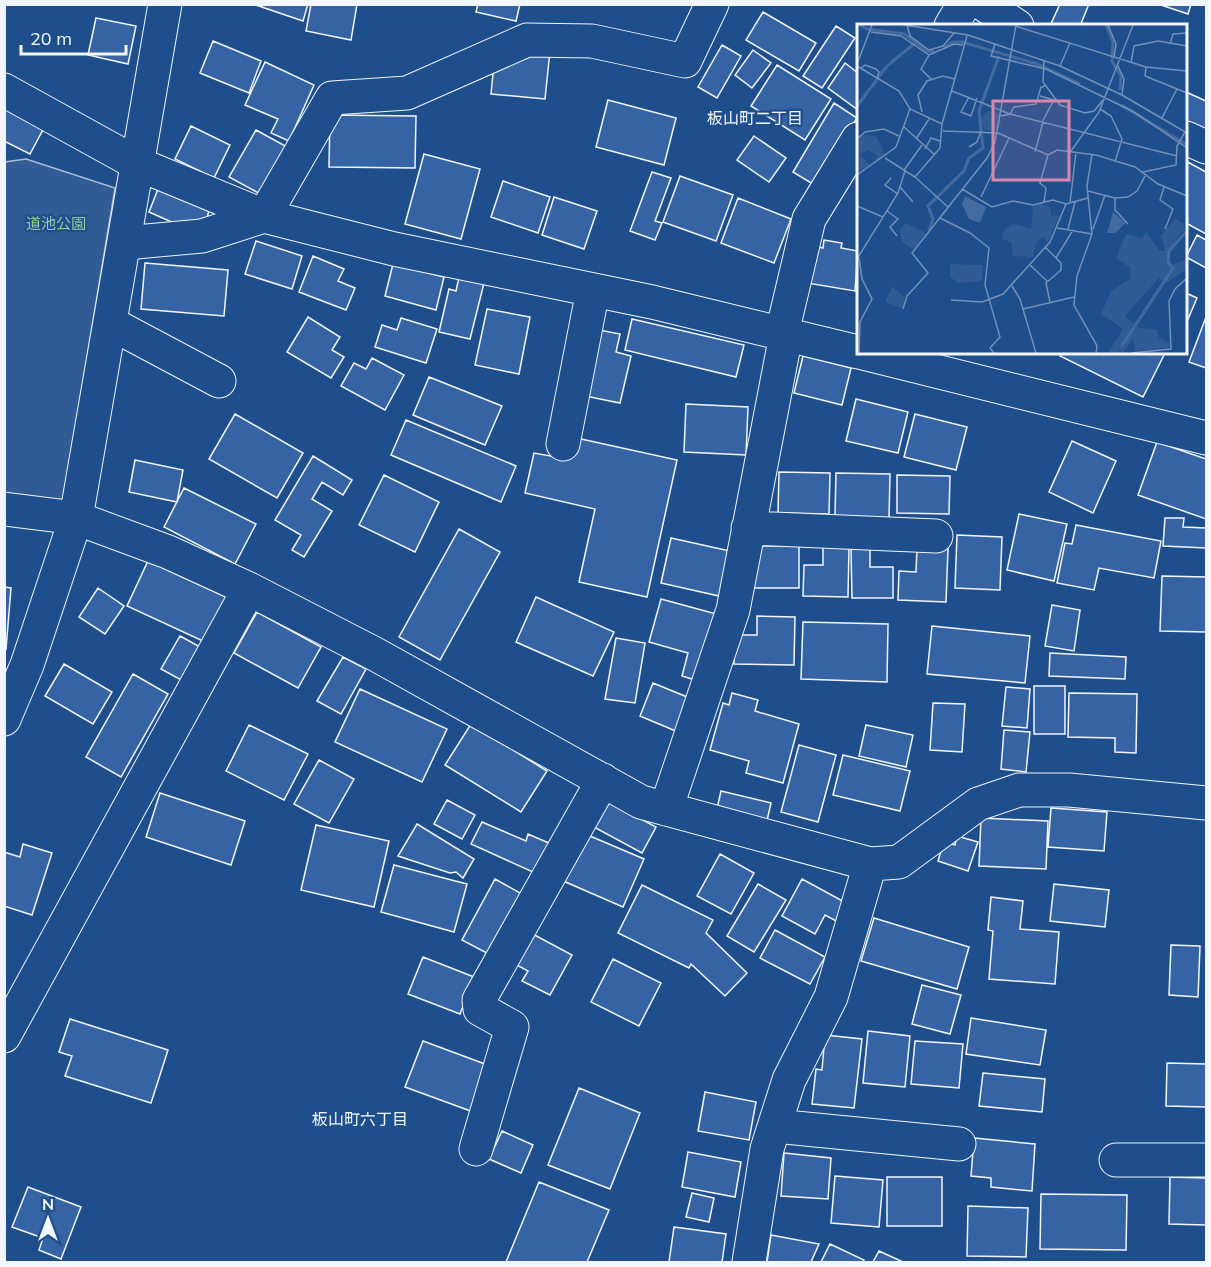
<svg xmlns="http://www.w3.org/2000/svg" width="1211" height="1267" font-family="Mulish,'Noto Sans JP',sans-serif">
	<rect width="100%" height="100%" fill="#1f4e8c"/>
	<!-- green -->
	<path fill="#305b95" stroke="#a8bbd7" stroke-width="1.5" d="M26,159l89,29 -52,314 -58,-9v-331z"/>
	<!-- building -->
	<path fill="#3563a3" stroke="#f2f6ff" stroke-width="1.5" d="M253,4h55l-5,17z
		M311,4h46l-6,36 -45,-9z
		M478,4h42l-4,17 -40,-9z
		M1060,4h29l-9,22h-30z
		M1158,4h33l-3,10z
		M763,12l53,31 -17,28 -53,-31z
		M96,18l40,8 -8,38 -40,-9z
		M836,26l19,12 -33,50 -19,-12z
		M213,41l48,20 -12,32 -49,-20z
		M722,45l19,11 -24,42 -19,-11z
		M753,50l18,13 -19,25 -17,-13z
		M550,51l-5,48 -54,-5 3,-31z
		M265,62l49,23 -25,56 -18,-8 7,-14 -33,-14z
		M845,63l13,10v37l-30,-22z
		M777,65l54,34 -26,41 -54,-34z
		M1186,92l20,9v34l-20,-9z
		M608,100l68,18 -12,47 -68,-18z
		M4,102l42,22 -16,30 -26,-13z
		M834,103l23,15 -41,68 -23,-14z
		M330,115l86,1 -1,52 -86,-1z
		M191,126l39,19 -16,33 -39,-19z
		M256,130l33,18 -27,47 -33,-18z
		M754,136l32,22 -17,24 -32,-22z
		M424,154l56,15 -19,70 -56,-15z
		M1186,161l20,11v62l-20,-11z
		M652,172l19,6 -16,43 7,2 -7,17 -25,-9z
		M680,176l53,19 -17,46 -53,-19z
		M503,181l47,16 -12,36 -47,-16z
		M160,184l51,19 -5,19 -23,5 -34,-15z
		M554,197l43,14 -13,38 -42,-14z
		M738,198l53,21 -17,44 -53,-20z
		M1197,235l9,5v28l-20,-11z
		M824,240l18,3 -1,5 17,3 -3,40 -48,-8 6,-37 10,2z
		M256,241l46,15 -10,33 -47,-15z
		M313,256l31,13 -6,12 17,7 -9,22 -47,-18z
		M145,263l83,7 -4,46 -83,-7z
		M393,264l51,13 -8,33 -51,-14z
		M459,277l25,6 -14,56 -31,-7 10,-43 7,2z
		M1186,293l11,5 -11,26z
		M487,309l43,8 -11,57 -44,-9z
		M308,317l32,20 -8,13 12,7 -13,21 -44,-26z
		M1206,317v51l-17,-6z
		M401,318l36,11 -11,34 -51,-16 7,-22 15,5z
		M632,319l112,26 -8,32 -111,-27z
		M599,330l21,4 -4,18 15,4 -11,47 -35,-7z
		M1062,352h102l1,1 -22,44 -83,-41z
		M803,356l48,12 -9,37 -48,-12z
		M372,358l32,17 -19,35 -44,-24 13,-23 12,6z
		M429,377l73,29 -17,39 -72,-30z
		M856,399l52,13 -10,41 -52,-12z
		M686,404l62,3 -2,48 -62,-3z
		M235,414l68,39 -26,45 -68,-39z
		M915,414l52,13 -11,43 -52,-13z
		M406,420l110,46 -15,36 -110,-47z
		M572,437l105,23 -30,137 -68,-15 16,-73 -70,-16 9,-40 22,4z
		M1072,441l44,20 -23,52 -44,-21z
		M1157,442l49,17v60l-68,-24z
		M313,456l39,24 -9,15 -21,-13 -10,17 20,12 -28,46 -12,-7 9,-15 -26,-15z
		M135,460l48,10 -6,32 -48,-10z
		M779,472l51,1 -1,41 -51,-1z
		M836,473l54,1 -1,44 -54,-2z
		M384,475l55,27 -24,50 -56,-27z
		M897,475l53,1 -1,38 -52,-1z
		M184,488l72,36 -21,40 -71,-37z
		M1019,514l48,10 -13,57 -47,-11z
		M1165,518h19l-1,9 23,1v20l-43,-2z
		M1076,525l85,16 -7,37 -55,-10 -5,22 -37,-7 8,-40 7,1z
		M459,529l41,23 -60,108 -41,-23z
		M957,535l45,2 -2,53 -45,-2z
		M671,538l59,13 -11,45 -58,-13z
		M753,546h46v42h-46z
		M823,547h26l-1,50 -45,-1 1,-31h19z
		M870,547v20h23v31h-41l-1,-50z
		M917,548l31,1 -2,53 -48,-2 1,-29 17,1z
		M148,561l78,36 -21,45 -78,-36z
		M1162,576l44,1v55l-46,-1z
		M4,587l7,1 -5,61 -2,-1z
		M98,588l26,18 -19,28 -26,-17z
		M536,597l78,35 -21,44 -77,-34z
		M661,599l59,16 -18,67 -20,-6 6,-23 -39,-11z
		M1052,605l28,5 -6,41 -29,-5z
		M257,612l64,35 -23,41 -64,-35z
		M757,616l38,1 -1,48 -60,-1 1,-29h22z
		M803,622l85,2 -1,58 -86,-3z
		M932,626l98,10 -5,47 -98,-9z
		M180,636l22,12 -19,33 -22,-12z
		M616,638l29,5 -10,60 -30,-4z
		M1050,653l76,4 -1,22 -76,-3z
		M343,657l23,12 -25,45 -24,-13z
		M64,664l48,28 -19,32 -48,-28z
		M133,674l35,20 -47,83 -35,-20z
		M653,683l39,16 -14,33 -38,-16z
		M1034,686h31v48h-31z
		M1006,687l24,2 -3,39 -25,-2z
		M360,689l87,40 -25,53 -87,-40z
		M732,693l26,7 -3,11 44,13 -16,59 -37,-10 3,-12 -39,-11 13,-47 6,2z
		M1069,693l68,1 -1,59 -21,-1v-14l-47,-1z
		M933,703l32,1 -3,48 -32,-2z
		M471,724l76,47 -26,41 -76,-47z
		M249,725l59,29 -24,46 -58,-29z
		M866,725l47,10 -7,32 -47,-11z
		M1004,730l26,2 -4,40 -25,-3z
		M799,745l37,10 -18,67 -37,-10z
		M843,755l67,16 -10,40 -67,-16z
		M319,760l35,19 -25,44 -35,-19z
		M721,791l50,12 -5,22 -50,-12z
		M160,793l85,28 -14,44 -85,-28z
		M447,800l28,15 -13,24 -28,-15z
		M606,800l50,27 -14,26 -50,-27z
		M1051,808l56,4 -3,39 -56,-4z
		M981,818l67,3 -2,48 -67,-3z
		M482,822l44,19 2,-7 30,13 -14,30 -73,-33z
		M417,824l57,35 -11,19 -7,-6 -6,1 -52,-17z
		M316,825l73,16 -15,66 -73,-17z
		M583,833l61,26 -21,48 -62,-27z
		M957,836l21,6 -10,29 -30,-10 6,-20 11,4z
		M23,844l29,9 -20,62 -28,-9v-54l16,5z
		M720,854l34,19 -23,41 -34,-18z
		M394,865l73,19 -13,48 -73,-20z
		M495,879l34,19 -33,60 -34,-18z
		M802,879l48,26 -10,18 -15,-8 -10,19 -33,-18z
		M758,884l28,16 -32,52 -27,-16z
		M1054,884l55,6 -4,37 -55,-6z
		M642,885l71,35 -7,13 41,40 -22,23 -34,-32 -2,4 -71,-35z
		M991,897l32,4 -3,28 39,3 -4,52 -66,-5 4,-48 -5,-1z
		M874,918l95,29 -12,42 -96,-28z
		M775,930l50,27 -15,27 -50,-26z
		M529,932l43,23 -22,40 -28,-14 6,-10 -15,-8z
		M1171,945l29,1 -2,51 -29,-2z
		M423,957l51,20 -14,37 -52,-20z
		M613,959l48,24 -22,43 -48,-24z
		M922,985l39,10 -11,39 -38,-10z
		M971,1018l75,12 -6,35 -74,-11z
		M70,1019l98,31 -17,53 -86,-27 7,-20 -13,-4z
		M868,1031l42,5 -5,51 -42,-4z
		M825,1035l37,4 -8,69 -42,-4 4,-35 6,1z
		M423,1041l70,26 -17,46 -71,-26z
		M915,1041l48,3 -4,44 -48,-4z
		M1167,1063l39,1v43l-40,-1z
		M983,1073l62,6 -3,33 -63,-6z
		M579,1088l61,25 -30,76 -62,-24z
		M705,1092l51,10 -7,38 -51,-9z
		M502,1131l31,14 -12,28 -32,-14z
		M974,1138l61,6 -3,47 -41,-4v-9l-20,-2z
		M688,1152l53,10 -6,35 -53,-10z
		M784,1153l47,5 -3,41 -47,-3z
		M835,1176l48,4 -4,47 -48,-4z
		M887,1177h55v49h-55z
		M1170,1177l36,1v47l-37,-1z
		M539,1182l70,28 -22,52h-81z
		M28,1187l53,20 -20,52 -22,-9 4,-12 -31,-11z
		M692,1193l22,5 -5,24 -23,-5z
		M1041,1194l86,1 -1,55 -86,-1z
		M968,1206l60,2 -2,49 -59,-1z
		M674,1227l52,7 -4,28h-53z
		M771,1235l48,9 -8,18h-44z
		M830,1244l34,16 -1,2h-42z
		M879,1251l24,11h-30z"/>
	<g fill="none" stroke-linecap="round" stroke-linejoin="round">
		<defs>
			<path id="minor" d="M983,4l34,22
				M951,26l13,-22
				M4,90l134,74 126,52 130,33 258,53 206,50
				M1186,138l20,9
				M125,243l77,-7 62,-20 68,-118 75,-5 120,-53 65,1 93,20 27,-57
				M110,323l109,58
				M782,333l27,-114 49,-80
				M859,352l347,86
				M563,444l30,-154
				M4,509l72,9 92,34 81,37 126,65 266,148 229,62 29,-2 79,-58 41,-14h50l137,13
				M748,528l188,8
				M4,719l23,-54 49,-147 89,-514
				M666,809l67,-199 53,-275
				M4,1036l245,-447
				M775,1126l184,18
				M476,1149l36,-122 -32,-18 -1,-9 124,-220
				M1116,1160h90
				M749,1262l18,-113 22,-69 42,-83 39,-133"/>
		</defs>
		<!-- minor casing -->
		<use href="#minor" stroke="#f2f6ff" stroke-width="35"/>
		<!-- minor -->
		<use href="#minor" stroke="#1f4e8c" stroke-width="33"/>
	</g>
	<g text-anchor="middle" stroke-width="4.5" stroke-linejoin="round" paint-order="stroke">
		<!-- park labels -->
		<g font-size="15" fill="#97c8a6" stroke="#1f4e8c">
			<text x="56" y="229">道池公園</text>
		</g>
		<!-- neighbourhood labels -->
		<g font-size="16" fill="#f2f6ff" stroke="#1f4e8c">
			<text x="755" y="124">板山町二丁目</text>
			<text x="360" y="1125">板山町六丁目</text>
		</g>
	</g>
	<!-- overview -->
	<g transform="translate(857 24)">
		<rect width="330" height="330" fill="#1f4e8c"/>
		<path d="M124 97a10 10 0 1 1 20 0a10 10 0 1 1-20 0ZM6,110l14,3 8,19 -10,5 2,-6 -10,-5 -7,5 10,10 -11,6 -2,-30zM185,180l9,4v7l8,1 -11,26 -5,-5 -7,6 -3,14 -20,-1 -2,-14 -9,-3 2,-9 9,-6 18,5 2,-23zM318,194l9,6v6l-16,20 -1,13 2,3 18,-7v10l-22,15 -6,-6 -34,38 14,12 17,1 3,9 11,5 -1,4 -33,4 -3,-13 -10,15h-15l15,-24 -22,-15 10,-23 19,-12 1,-11 -15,-10 10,-24 16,4 4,-6 14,19h5l-4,-15zM49,199l20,10 -13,16 -11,-7 -2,-13zM93,240l32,1v16l-23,2 -9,-6zM35,263l13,10 -3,11 -17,-6z" fill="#305b95"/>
		<path d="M108,172l21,11 -6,16 -11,-4 -7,-15zM256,188l13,11 -11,10h-8z" fill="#446ba0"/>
		<path fill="none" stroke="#446ba0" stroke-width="3" d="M3,1l7,4 37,5 23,17 8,1M249,1l7,17 -1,19 9,15 -1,14M87,24l9,-6h9l75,22 43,20M264,81l66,40M0,82l30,-40 28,-23M72,206l4,-11 -5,-13 36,-35 5,-13 14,-10 -4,-37 20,-55M264,323l52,-79 -5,-6 1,-11 18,-20"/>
		<path fill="none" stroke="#7391ba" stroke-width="1.5" d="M48,1l63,10 92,31 62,29 65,38M50,1l3,11 19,14 14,-4 11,-13M251,1l8,19 -2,14M158,2l131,41 41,4M14,8l30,4 28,19 25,-11 9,1M138,20l-4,12 55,13 88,43 53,36M313,20l3,-10 14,-1M72,31l-8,14 10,10M187,36l-1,22 17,23 25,8 9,-2 9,-11M274,39l3,-17 24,-5 29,5M0,40l15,-39M0,42l42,25 11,18 32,15M203,42l10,-23M261,42l6,13 -2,16M289,43l-1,9 42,17M3,45l5,-4 11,4 3,3 -2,7M95,67l58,23 167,42M183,72l14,4 -12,22M112,73l-8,15 10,4 6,-18M243,85l11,7 11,23 -7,23M65,88l-4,-17 9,-14 16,-5 12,3M144,92l9,-2 4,-7 22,-3 5,-17 4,-1M305,94l15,-29M47,103l31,28M86,107l55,2 50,22 9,-5 39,5 39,12 23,17 29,12M0,115l8,-7 19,-3 15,7M59,115l13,-20M112,123l8,-5 4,-11M68,125l6,-11 9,3M214,127l28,-39 34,-87M178,128l8,-30M235,130l-5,32 5,48 -15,42 -3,29 23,41 -1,7M28,134l30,19 33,30M47,146l18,-25M286,148l33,-7 1,-19 8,-14M0,151l39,-28 14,-38M58,153l25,-29 2,-24 25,-88M34,154l-6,7 13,9M43,163l13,15M307,163l-4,13 13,9 -8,20M105,165l30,18 21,-6 20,4 20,-5 13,4 22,-6M231,167l27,7 13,-1 9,-6 8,-15M124,173l28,-59M258,174v12l13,14M187,178l2,-14 -6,-5 8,-28M213,179l6,-51M0,182l26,11M30,187l11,8 -8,8 7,9M83,194l30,15 19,15 -4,37 15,52 -10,11 4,5M200,204l35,6M211,205l7,-27M236,205l12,-34M188,223l16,16v7l-15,13 4,19M199,234l17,-28M0,235l41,-66 7,-22M173,241l18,17M155,262l8,13 16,54M94,276l31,2 21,-8 47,-52 16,-38M46,285l4,-13 21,-23 -16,-20 75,-95 8,-16 21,-117M166,285l51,-12M2,329l1,-31 12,-23 -10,-20 -3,-21M274,329l40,-4 -2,-48 6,-12 12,-11"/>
		<path fill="#da87ad" fill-opacity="0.15" stroke="#da87ad" stroke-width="3" d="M136,77h76v79h-76z"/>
		<rect width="330" height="330" fill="none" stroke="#f2f6ff" stroke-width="3"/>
	</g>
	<!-- border -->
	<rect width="1211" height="1267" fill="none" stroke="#f2f6ff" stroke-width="12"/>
	<!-- north arrow -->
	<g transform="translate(48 1219)" stroke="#1f4e8c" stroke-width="4.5" paint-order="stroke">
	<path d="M0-4.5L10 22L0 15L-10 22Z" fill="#f2f6ff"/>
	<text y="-9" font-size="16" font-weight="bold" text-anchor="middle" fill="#f2f6ff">N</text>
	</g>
	<!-- scale -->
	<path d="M21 45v9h105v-9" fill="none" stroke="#f2f6ff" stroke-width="3"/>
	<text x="30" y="45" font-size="18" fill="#f2f6ff" stroke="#1f4e8c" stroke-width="4.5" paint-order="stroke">20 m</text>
</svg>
